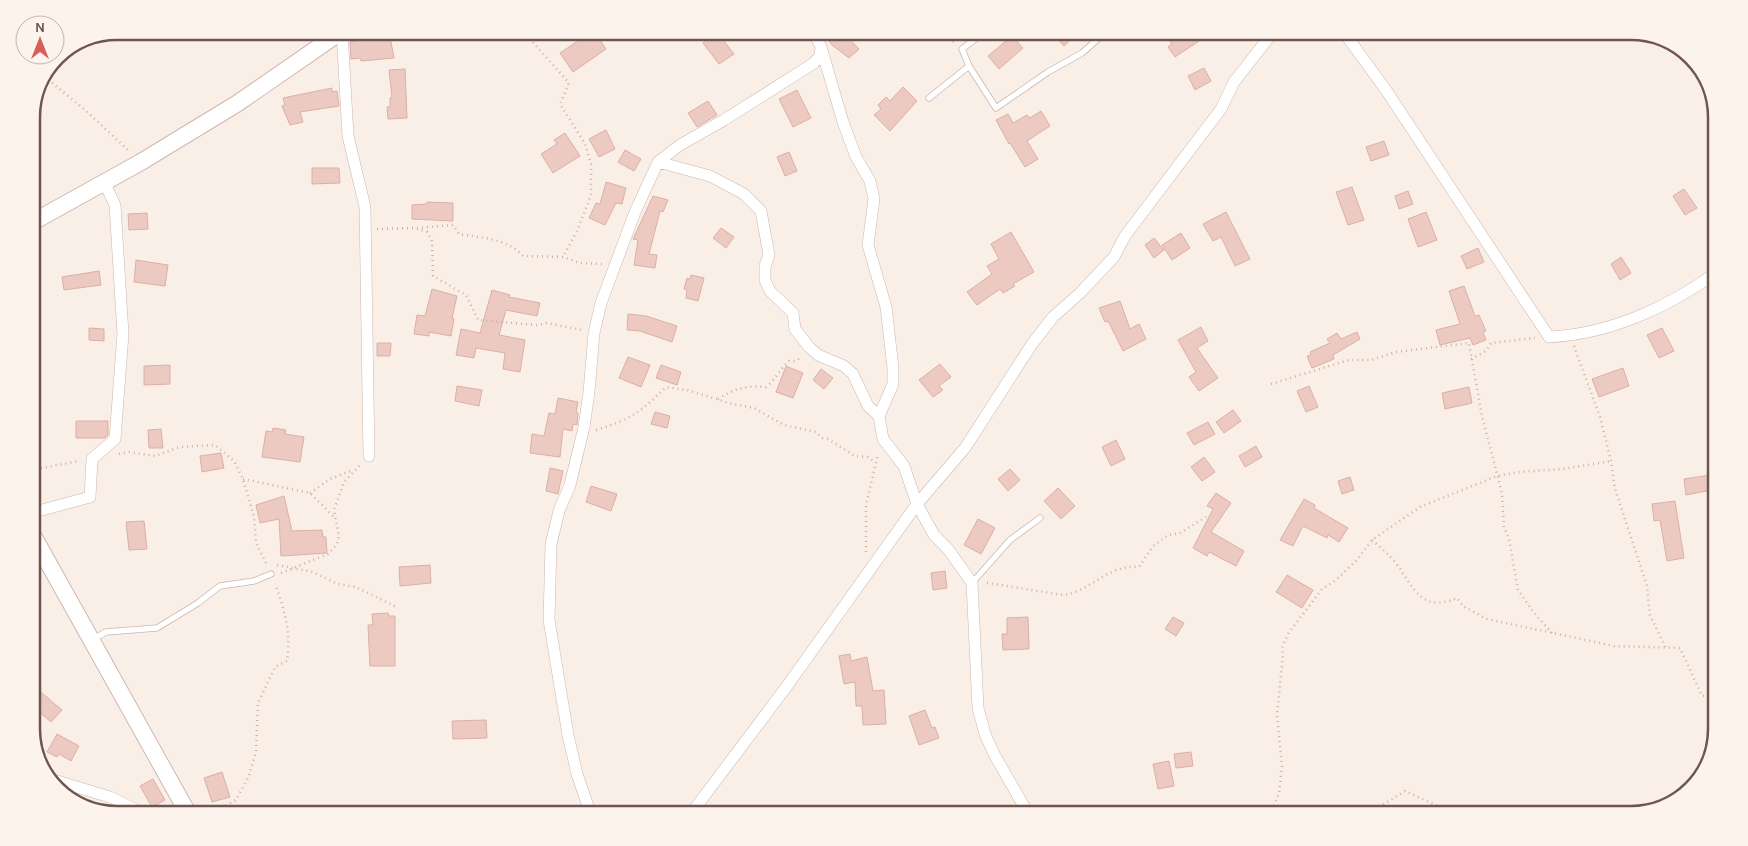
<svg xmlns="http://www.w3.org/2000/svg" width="1748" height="846" font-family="Karla,sans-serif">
	<rect width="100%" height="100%" fill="#faefe7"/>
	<!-- building -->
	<path fill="#eccac2" stroke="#dcafa4" d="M377,31h12l5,27 -33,3 -1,-3 -9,1 -1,-17 28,-6z
		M576,31h18l12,18 -33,23 -13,-19 21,-14z
		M822,31h25l-3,2 15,16 -10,9 -17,-13z
		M1050,31h30l-16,15z
		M1163,31h29l7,10 -24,16 -7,-10 4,-3z
		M717,32l17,22 -15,10 -16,-21z
		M1012,36l11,12 -24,21 -11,-13z
		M1204,68l7,13 -16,9 -7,-14z
		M405,69l2,49 -19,1 -1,-12h3v-9l2,-1 -3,-27z
		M903,87l14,14 -27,30 -16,-16 7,-6 -3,-4 8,-8 4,4z
		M332,88v4l5,-1 2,15 -39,6 3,10 -13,3 -8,-19 3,-1 -2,-7z
		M797,90l14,28 -18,9 -14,-28z
		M708,101l9,14 -20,12 -9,-14z
		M1041,111l9,15 -23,15 11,18 -13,8 -15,-24 -1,1 -13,-24 12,-6 5,9 14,-8 3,3z
		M606,130l9,19 -16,8 -10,-18z
		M565,133l15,23 -27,17 -12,-19 16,-10 -3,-4z
		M1384,141l5,14 -18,6 -5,-14z
		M625,150l16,9 -7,12 -16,-9z
		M789,152l8,19 -12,5 -8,-19z
		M312,168h27l1,15 -28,1z
		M606,182l20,6 -4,16 -6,-1 -11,22 -16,-7 7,-15 4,1z
		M1352,187l12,33 -16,5 -12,-33z
		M1684,189l13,19 -12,7 -12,-19z
		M1408,191l5,13 -14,5 -4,-13z
		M653,196l15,4 -5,12 -3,-1 -11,43 8,1 -2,13 -21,-3 4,-25 -5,-1z
		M427,202l26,1v18l-41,-2v-14l15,-1z
		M1226,212l24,47 -15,7 -14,-29 -8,4 -10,-17z
		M1426,212l11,28 -19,7 -10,-28z
		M147,213l1,16 -19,1 -1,-16z
		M721,228l13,9 -8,11 -13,-10z
		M1011,232l23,40 -21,12 2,2 -12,7 -3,-4 -23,16 -10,-13 25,-18 -5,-8 12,-7 -8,-15z
		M1181,233l9,15 -18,12 -10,-15z
		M1154,238l10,12 -10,8 -9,-13z
		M1478,248l6,14 -17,7 -6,-13z
		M1621,257l10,16 -11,7 -9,-16z
		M136,260l32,5 -3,21 -31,-4z
		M99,271l2,14 -37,5 -2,-13z
		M691,275l13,3 -6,23 -12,-3 1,-8 -3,-1 3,-11 3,1z
		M1464,286l11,30 4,-1 7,16 -3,1 3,8 -13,5 -3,-7 -30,7 -4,-15 24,-6 -11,-33z
		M432,289l25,7 -5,22 2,1 -3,17 -22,-4v4l-15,-2 3,-19 8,1z
		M492,290l18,5 -1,2 31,6 -3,13 -31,-6 -7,25 26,5 -5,32 -17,-3 2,-16 -29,-5 -2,10 -18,-3 5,-26 19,4z
		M1120,301l10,28 9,-5 7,15 -23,12 -15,-30 -3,1 -6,-14z
		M628,314l18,2 31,10 -5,16 -32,-11 -13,-1z
		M1201,327l7,14 -11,7 21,30 -19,13 -10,-14 7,-5 -18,-32z
		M89,328l15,1v12l-15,-1z
		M1662,328l12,23 -15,7 -12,-23z
		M1357,332l3,7 -27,16 1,4 -22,9 -5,-12 4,-1 -1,-3 20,-9 -3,-4 10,-6 4,6z
		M377,343h14l-1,13h-13z
		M628,357l22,8 -9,22 -22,-9z
		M940,364l11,13 -12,9 4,4 -10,7 -14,-17z
		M170,365v19l-26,1v-19z
		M661,365l20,7 -4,13 -21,-7z
		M786,366l17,7 -10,25 -17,-6z
		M1623,368l6,18 -30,11 -7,-18z
		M821,369l12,9 -9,11 -11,-9z
		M457,386l25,4 -3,16 -24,-5z
		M1309,386l9,21 -12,5 -9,-21z
		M1469,387l3,16 -27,6 -3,-16z
		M558,398l20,4 -2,10 2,1 -1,12 -4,-1 -1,7 -9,-2 -3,28 -30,-4 2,-19 12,2 5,-23 6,1z
		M1233,410l8,11 -17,12 -8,-11z
		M655,412l15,4 -3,12 -16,-4z
		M76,421h32v14l-3,3h-29z
		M1208,422l7,12 -21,11 -7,-12z
		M273,428l13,2 -1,4 19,3 -4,25 -38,-5 4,-26 6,1z
		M161,429l2,19h-14l-1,-18z
		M1116,440l9,19 -14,7 -9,-19z
		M1256,446l6,11 -17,10 -6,-11z
		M221,453l3,15 -22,4 -2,-16z
		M1204,457l11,15 -13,9 -11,-14z
		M550,468l13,3 -5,23 -12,-3z
		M1010,469l10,11 -12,11 -10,-12z
		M1717,474v15l-31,6 -2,-16z
		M1350,477l4,13 -12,4 -4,-13z
		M591,486l26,8 -6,17 -25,-9z
		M1058,488l17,18 -14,13 -17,-18z
		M1216,493l15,10 -20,29 33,19 -8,15 -27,-14 -2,4 -14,-8 20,-39 -6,-3z
		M284,496l8,35 30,-1 1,7h3l1,16 -46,3 -2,-37 -19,4 -4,-18z
		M1304,499l11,6 -1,3 34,20 -9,14 -11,-7 -1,3 -24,-12 -10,20 -13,-6z
		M1675,501l9,57 -17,3 -7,-41 -6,1 -2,-17z
		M978,519l17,9 -14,26 -17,-9z
		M144,521l3,28 -18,1 -3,-28z
		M430,565l1,18 -31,3 -1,-19z
		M945,571l2,17 -14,2 -2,-17z
		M1287,575l26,15 -11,18 -26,-16z
		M388,613l1,3h6v50h-25l-2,-41h5l-1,-11z
		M1028,617l1,32 -26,1 -1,-16h5v-16z
		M1173,617l11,6 -8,13 -11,-7z
		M850,654l1,7 16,-4 6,34 11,-1 2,34 -23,1 -1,-19h-6l-1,-24 -11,2 -5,-28z
		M36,688l26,22 -11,12 -20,-17v-9z
		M925,710l7,18 3,-1 4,11 -20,7 -10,-29z
		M486,720l1,18 -34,1 -1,-18z
		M57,734l22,12 -8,15 -12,-7 -2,3 -10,-5z
		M1191,752l2,14 -17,2 -2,-14z
		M1169,761l5,25 -16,3 -5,-25z
		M222,772l8,25 -18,5 -8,-24z
		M153,779l12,21 -13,7 -12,-21z"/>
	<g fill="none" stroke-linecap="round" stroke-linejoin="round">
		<defs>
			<path id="lane" d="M986,31l-24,18 7,17 27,42 52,-36 34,-19 25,-22
				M929,98l40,-32
				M972,583l38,-43 30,-22
				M92,640l14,-8 51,-4 41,-25 22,-17 34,-5 17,-7"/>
			<path id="street" d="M342,31l6,105 17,71 4,249
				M813,31l8,16 22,75 13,35 14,24 4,18 -6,46 18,62 7,61v16l-14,32 4,23 21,27 13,38 17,31 14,14 24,34 6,125 7,26 9,20 35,61
				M1343,31l45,62 161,244c61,-3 120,-30 168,-65
				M658,162l52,14 34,18 17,17 8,44 -4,11v14l5,11 23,22 2,16 14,18 9,8 26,11 9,8 15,32 11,10
				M31,513l59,-16 2,-38 23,-20 8,-105 -8,-129 -11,-23
				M47,778l63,19 36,18
				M591,815l-14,-41 -9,-39 -19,-115 2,-76 8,-33 11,-26 14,-58 5,-35 5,-59 7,-30 34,-91 23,-50 22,-17 44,-25 90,-57 6,-7 1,-9
				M690,815l97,-129 130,-182 48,-56 67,-104 21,-27 27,-24 34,-36 11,-21 96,-127 13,-27 40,-51"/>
			<path id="secondary" d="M31,223l110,-61 97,-59 104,-72
				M31,532l158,283"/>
		</defs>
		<!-- lane casing -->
		<use href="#lane" stroke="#cab6ae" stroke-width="7"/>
		<!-- street casing -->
		<use href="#street" stroke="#cab6ae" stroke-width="12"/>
		<!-- secondary casing -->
		<use href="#secondary" stroke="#ceb7af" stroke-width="18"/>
		<!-- path -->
		<path stroke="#d0aea5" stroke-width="2.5" stroke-dasharray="1 4" stroke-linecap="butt" d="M523,31l46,52 -9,21 25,40 6,20v31l-14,36 -14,26
			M942,31l13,12
			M48,74l2,7 35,29 44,41
			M417,228l36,-3 6,9c23,4 47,4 64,22l40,1 17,6 22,1
			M377,229l38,-1 12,4 5,9 1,35 33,19 12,25 59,5 10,-2 35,7
			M1574,346l26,71 11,44 4,28 32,97 3,29 16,33
			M1471,359l15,-8 5,-8 44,-5
			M1271,384l78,-24h22l25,-8 73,-9 13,73 20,77 2,34 5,12 9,51 16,23 18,20
			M718,399c15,-10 29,-14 48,-12 10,-8 14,-18 23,-26h7l5,-4
			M596,430c34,-10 45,-18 70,-43l21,3 42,13 25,5 30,17 32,7 6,6 6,1 27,17 13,1 7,5
			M119,454l10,-2 26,4 25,-9 35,-2 19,16 9,18 11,38 2,26 11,22
			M31,470l48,-9
			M243,479l67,14 26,26
			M310,493l20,-14 23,-9
			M1372,540c8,7 16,14 23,22 18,23 25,52 62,36l6,8 24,13 127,27 66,2 22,48 15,-3
			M866,552v-47l12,-51
			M277,565l36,7 25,12 18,3 40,20
			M281,573l47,-19 9,-10 2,-8 -5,-26 10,-28 17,-18
			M987,583l76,12c28,-3 44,-31 76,-28l14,-21 15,-11 12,-2 26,-16
			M208,815l28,-15 13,-24 7,-25 2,-48 17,-36 12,-6c4,-28 -2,-51 -12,-77
			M1270,815l9,-22 3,-26 -5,-52 6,-60 -1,-7 6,-14 34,-45 14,-9 21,-20 15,-20 48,-33 77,-31 22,-4 44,-3 48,-8
			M1366,815l39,-24 52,24"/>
		<!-- lane -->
		<use href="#lane" stroke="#fff" stroke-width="5.5"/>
		<!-- street -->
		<use href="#street" stroke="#fff" stroke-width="11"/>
		<!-- secondary -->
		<use href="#secondary" stroke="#fff" stroke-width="16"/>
	</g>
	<!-- crop -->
	<path d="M0 0H1748V846H0ZM117 40H1631A77 77 0 0 1 1708 117V729A77 77 0 0 1 1631 806H117A77 77 0 0 1 40 729V117A77 77 0 0 1 117 40Z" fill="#fdf3ed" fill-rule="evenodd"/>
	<path fill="none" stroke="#70544f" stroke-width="2.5" d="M117 40H1631A77 77 0 0 1 1708 117V729A77 77 0 0 1 1631 806H117A77 77 0 0 1 40 729V117A77 77 0 0 1 117 40Z"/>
	<!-- north arrow -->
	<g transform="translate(40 40)"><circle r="24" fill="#fdf3ed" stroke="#c5b3ae"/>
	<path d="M0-4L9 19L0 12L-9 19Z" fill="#d45f5b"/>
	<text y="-8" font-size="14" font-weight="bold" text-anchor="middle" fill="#70544f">N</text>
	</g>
</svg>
